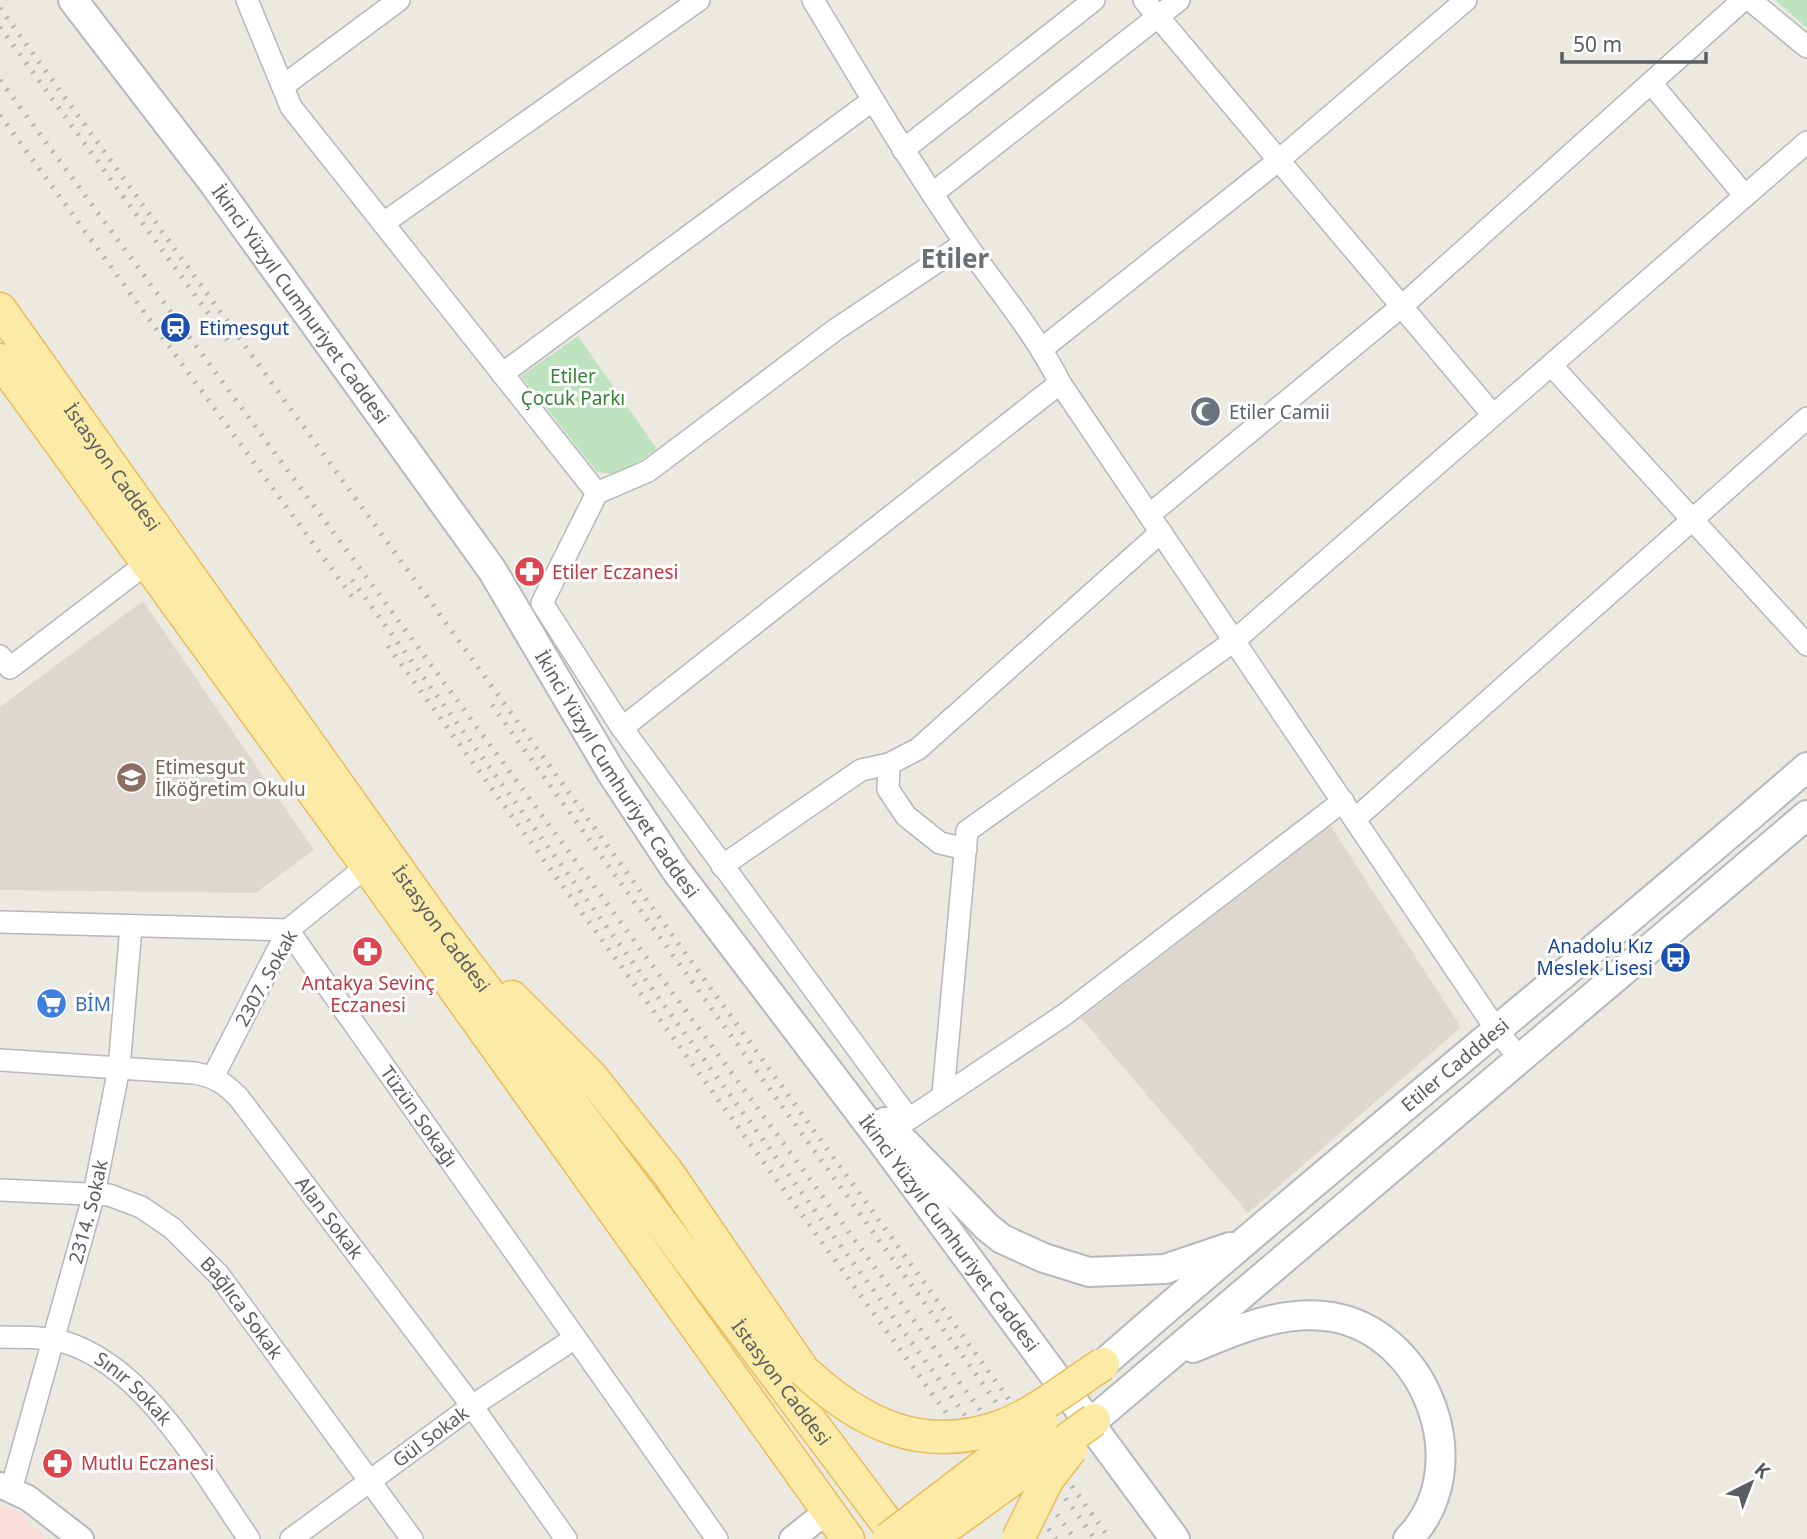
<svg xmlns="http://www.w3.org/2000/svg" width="1807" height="1539" font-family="'Noto Sans',sans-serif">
	<rect width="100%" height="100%" fill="#ece9e1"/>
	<!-- education -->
	<path fill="#dcd8cf" d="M143,601l171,249 -58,43 -256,-3v-183z
		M1330,825l131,202 -213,186 -167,-195z"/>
	<!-- medical -->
	<path fill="#f9dedc" d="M0,1505l20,8 25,26h-45z"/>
	<!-- green -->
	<path fill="#bfe3be" d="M1775,0h32v28z
		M578,336l79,113 -38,26 -22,-3 -76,-96z"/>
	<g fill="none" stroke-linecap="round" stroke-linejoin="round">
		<defs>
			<g id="minor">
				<path d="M247,0l44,107 306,386 -55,110 80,125 287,391 155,-104 279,-214"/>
				<path d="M813,0c49,82 97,163 151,241 33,48 70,90 96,142l438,649 23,28"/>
				<path d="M1144,0l349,415"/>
				<path d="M1750,0l57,47"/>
				<path d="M1651,83l94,113"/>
				<path d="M283,86l116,-86"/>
				<path d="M903,150l191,-150"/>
				<path d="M932,194l247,-194"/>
				<path d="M385,222l314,-222"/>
				<path d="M1043,348l236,-188 187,-160"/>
				<path d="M1552,366l255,279"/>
				<path d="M502,374l371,-274"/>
				<path d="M597,493l51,-22 187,-141 130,-87"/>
				<path d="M1149,515l253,-209 341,-306"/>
				<path d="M0,656l10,12 137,-105"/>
				<path d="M622,728l438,-345"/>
				<path d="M889,764l-1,25 18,27 34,27 26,6"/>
				<path d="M1355,819l452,-401"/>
				<path d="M722,866l139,-96 28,-6 29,-15 243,-217"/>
				<path id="s1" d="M0,922l288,8 429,609"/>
				<path id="s2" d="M0,1060l194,13c20,3 32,11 45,25l233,308 94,133"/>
				<path d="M213,1077l75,-147 79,-64"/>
				<path d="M943,1094l24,-263 267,-190 573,-499"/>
				<path id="s3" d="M0,1190l109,5 32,12 31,21 47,47 193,264"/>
				<path id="s4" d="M0,1337c21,1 44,-1 64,5 82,24 139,131 185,197"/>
				<path id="s5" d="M11,1490l83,-296 25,-126 12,-141"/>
				<path id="s6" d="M291,1539l181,-133 103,-68"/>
			</g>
			<path id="tertiary" d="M0,1485l28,13 53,41
				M792,1539l34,-27"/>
			<g id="secondary">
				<path id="s7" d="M73,0l139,181 280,389 119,202 64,97 205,270 295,400"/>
				<path d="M885,1122l102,105 15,12 42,19 45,14 76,-3 65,-22"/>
				<path d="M1193,1348c42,-18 91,-39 139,-31 95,16 146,151 76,222"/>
				<path id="s8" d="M1103,1364c231,-203 472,-395 704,-597"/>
				<path d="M1094,1420l713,-605"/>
			</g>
			<g id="primary">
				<path id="s9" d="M0,309l436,614 463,616"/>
				<path d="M0,360l367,506 481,673"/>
				<path d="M512,997l78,78 78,98 135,197"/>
			</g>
		</defs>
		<!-- minor casing -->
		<use href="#minor" stroke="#b4b7bb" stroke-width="24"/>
		<!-- tertiary casing -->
		<use href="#tertiary" stroke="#b4b7bb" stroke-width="28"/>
		<!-- secondary casing -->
		<use href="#secondary" stroke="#b5b8bd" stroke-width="32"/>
		<!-- primary casing -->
		<use href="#primary" stroke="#ebbd5b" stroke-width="35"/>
		<!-- minor -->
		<use href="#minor" stroke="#fff" stroke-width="21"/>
		<!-- tertiary -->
		<use href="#tertiary" stroke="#fff" stroke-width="24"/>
		<!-- secondary -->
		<use href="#secondary" stroke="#fff" stroke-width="28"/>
		<!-- primary -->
		<use href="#primary" stroke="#fbeba6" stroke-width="32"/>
		<!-- rail -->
		<path stroke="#b0b1b1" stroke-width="5" stroke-dasharray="2 9" stroke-linecap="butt" d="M0,8l1110,1531
			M0,27l229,315
			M0,80l1075,1459
			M0,115l353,483
			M352,580l704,959
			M388,646l650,893
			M492,705l603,834"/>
		<defs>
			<path id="primary-bridge" d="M803,1370c58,54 120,85 199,56 31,-11 73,-44 101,-62
				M888,1539l153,-117
				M930,1539l164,-119
				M1018,1539l29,-59 24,-31"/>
		</defs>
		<!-- primary-bridge casing -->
		<use href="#primary-bridge" stroke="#ebbd5b" stroke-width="35" stroke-linecap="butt"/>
		<!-- primary-bridge -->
		<use href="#primary-bridge" stroke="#fbeba6" stroke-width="32"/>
	</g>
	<!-- icons -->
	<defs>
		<symbol id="station-disc" viewBox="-11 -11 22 22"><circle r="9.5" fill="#1a4fb4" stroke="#fff"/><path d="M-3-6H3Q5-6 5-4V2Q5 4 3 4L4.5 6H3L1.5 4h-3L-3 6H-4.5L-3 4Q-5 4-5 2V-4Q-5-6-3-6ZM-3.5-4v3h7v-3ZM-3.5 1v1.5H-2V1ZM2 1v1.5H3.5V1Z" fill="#fff"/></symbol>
		<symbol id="mosque-disc" viewBox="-11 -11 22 22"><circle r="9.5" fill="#6b7280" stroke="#fff"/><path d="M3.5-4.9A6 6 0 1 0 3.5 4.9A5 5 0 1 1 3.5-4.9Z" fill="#fff"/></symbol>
		<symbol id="pharmacy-disc" viewBox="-11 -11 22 22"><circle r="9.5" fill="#e0444e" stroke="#fff"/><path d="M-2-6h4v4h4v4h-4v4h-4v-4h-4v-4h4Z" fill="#fff"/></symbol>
		<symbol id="school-disc" viewBox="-11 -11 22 22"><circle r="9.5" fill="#8d6e63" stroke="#fff"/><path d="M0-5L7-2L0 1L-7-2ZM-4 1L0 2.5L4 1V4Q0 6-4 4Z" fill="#fff"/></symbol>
		<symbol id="bus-disc" viewBox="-11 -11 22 22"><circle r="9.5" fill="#1a4fb4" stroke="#fff"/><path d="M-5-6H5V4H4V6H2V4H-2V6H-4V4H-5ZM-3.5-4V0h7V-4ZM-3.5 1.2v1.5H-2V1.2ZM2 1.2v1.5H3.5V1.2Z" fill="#fff"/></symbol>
		<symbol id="supermarket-disc" viewBox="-11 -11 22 22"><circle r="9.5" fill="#3f7fe0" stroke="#fff"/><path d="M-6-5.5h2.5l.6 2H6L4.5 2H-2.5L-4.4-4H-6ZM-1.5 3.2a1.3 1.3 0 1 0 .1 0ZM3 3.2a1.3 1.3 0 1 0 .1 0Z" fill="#fff"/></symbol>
	</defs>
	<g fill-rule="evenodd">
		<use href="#station-disc" x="158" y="310" width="35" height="35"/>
		<use href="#mosque-disc" x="1188" y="394" width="35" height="35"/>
		<use href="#pharmacy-disc" x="512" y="554" width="35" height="35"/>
		<use href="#school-disc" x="114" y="760" width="35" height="35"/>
		<use href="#pharmacy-disc" x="350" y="934" width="35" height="35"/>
		<use href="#bus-disc" x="1658" y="940" width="35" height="35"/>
		<use href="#supermarket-disc" x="34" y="986" width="35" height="35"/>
		<use href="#pharmacy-disc" x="40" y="1446" width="35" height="35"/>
	</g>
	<g text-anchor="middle" stroke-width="6" stroke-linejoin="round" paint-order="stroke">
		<!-- street labels -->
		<g font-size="19" fill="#595d61" stroke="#fff">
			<text dy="7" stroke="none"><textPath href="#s7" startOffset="380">İkinci Yüzyıl Cumhuriyet Caddesi</textPath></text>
			<text dy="7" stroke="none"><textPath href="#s9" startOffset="194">İstasyon Caddesi</textPath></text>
			<text dy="7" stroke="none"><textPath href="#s7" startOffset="947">İkinci Yüzyıl Cumhuriyet Caddesi</textPath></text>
			<text dy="7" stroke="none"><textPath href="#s9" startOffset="761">İstasyon Caddesi</textPath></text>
			<text transform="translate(266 978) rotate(-61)" y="7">2307. Sokak</text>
			<text dy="7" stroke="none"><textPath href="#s8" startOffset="462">Etiler Cadddesi</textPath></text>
			<text dy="7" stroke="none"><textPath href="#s1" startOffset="516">Tüzün Sokağı</textPath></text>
			<text dy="7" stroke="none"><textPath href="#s5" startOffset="289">2314. Sokak</textPath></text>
			<text dy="7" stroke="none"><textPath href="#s2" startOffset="397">Alan Sokak</textPath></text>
			<text dy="7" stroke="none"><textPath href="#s7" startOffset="1514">İkinci Yüzyıl Cumhuriyet Caddesi</textPath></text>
			<text dy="7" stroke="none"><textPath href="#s3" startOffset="287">Bağlıca Sokak</textPath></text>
			<text dy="7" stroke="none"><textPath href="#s9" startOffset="1328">İstasyon Caddesi</textPath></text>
			<text dy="7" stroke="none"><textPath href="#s4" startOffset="149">Sınır Sokak</textPath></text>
			<text dy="7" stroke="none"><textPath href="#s6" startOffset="173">Gül Sokak</textPath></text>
		</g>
		<!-- transit labels -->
		<g font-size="19" fill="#164399" stroke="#fff" text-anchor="start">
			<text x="199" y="335">Etimesgut</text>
			<text x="1653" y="953" text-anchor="end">Anadolu Kız<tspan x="1653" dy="22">Meslek Lisesi</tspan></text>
		</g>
		<!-- park labels -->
		<g font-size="19" fill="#388239" stroke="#fff">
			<text x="573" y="383">Etiler<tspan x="573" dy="22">Çocuk Parkı</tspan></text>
		</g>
		<!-- worship labels -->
		<g font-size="19" fill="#5b616d" stroke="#fff" text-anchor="start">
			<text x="1229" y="419">Etiler Camii</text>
		</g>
		<!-- health labels -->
		<g font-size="19" fill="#be3a42" stroke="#fff" text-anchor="start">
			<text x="552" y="579">Etiler Eczanesi</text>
			<text x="368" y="990" text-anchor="middle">Antakya Sevinç<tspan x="368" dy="22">Eczanesi</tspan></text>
			<text x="81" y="1470">Mutlu Eczanesi</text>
		</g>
		<!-- education labels -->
		<g font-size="19" fill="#785e54" stroke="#fff" text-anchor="start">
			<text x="155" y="774">Etimesgut<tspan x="155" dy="22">İlköğretim Okulu</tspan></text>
		</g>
		<!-- shop labels -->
		<g font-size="19" fill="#366cbe" stroke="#fff" text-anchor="start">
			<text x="75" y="1011">BİM</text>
		</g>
		<!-- district labels -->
		<g font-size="26" font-weight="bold" fill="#6a6f73" stroke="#fff">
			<text x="955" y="268">Etiler</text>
		</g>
	</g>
	<!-- north arrow -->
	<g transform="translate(1751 1483) rotate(42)" stroke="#ffffff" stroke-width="5" paint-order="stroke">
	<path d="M0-5L12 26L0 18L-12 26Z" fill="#595d61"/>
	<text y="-10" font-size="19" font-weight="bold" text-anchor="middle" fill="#595d61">K</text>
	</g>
	<!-- scale -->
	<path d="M1562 52v10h144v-10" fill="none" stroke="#595d61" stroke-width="3.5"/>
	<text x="1573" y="52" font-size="21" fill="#595d61" stroke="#ffffff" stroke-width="5" paint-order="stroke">50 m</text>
</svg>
